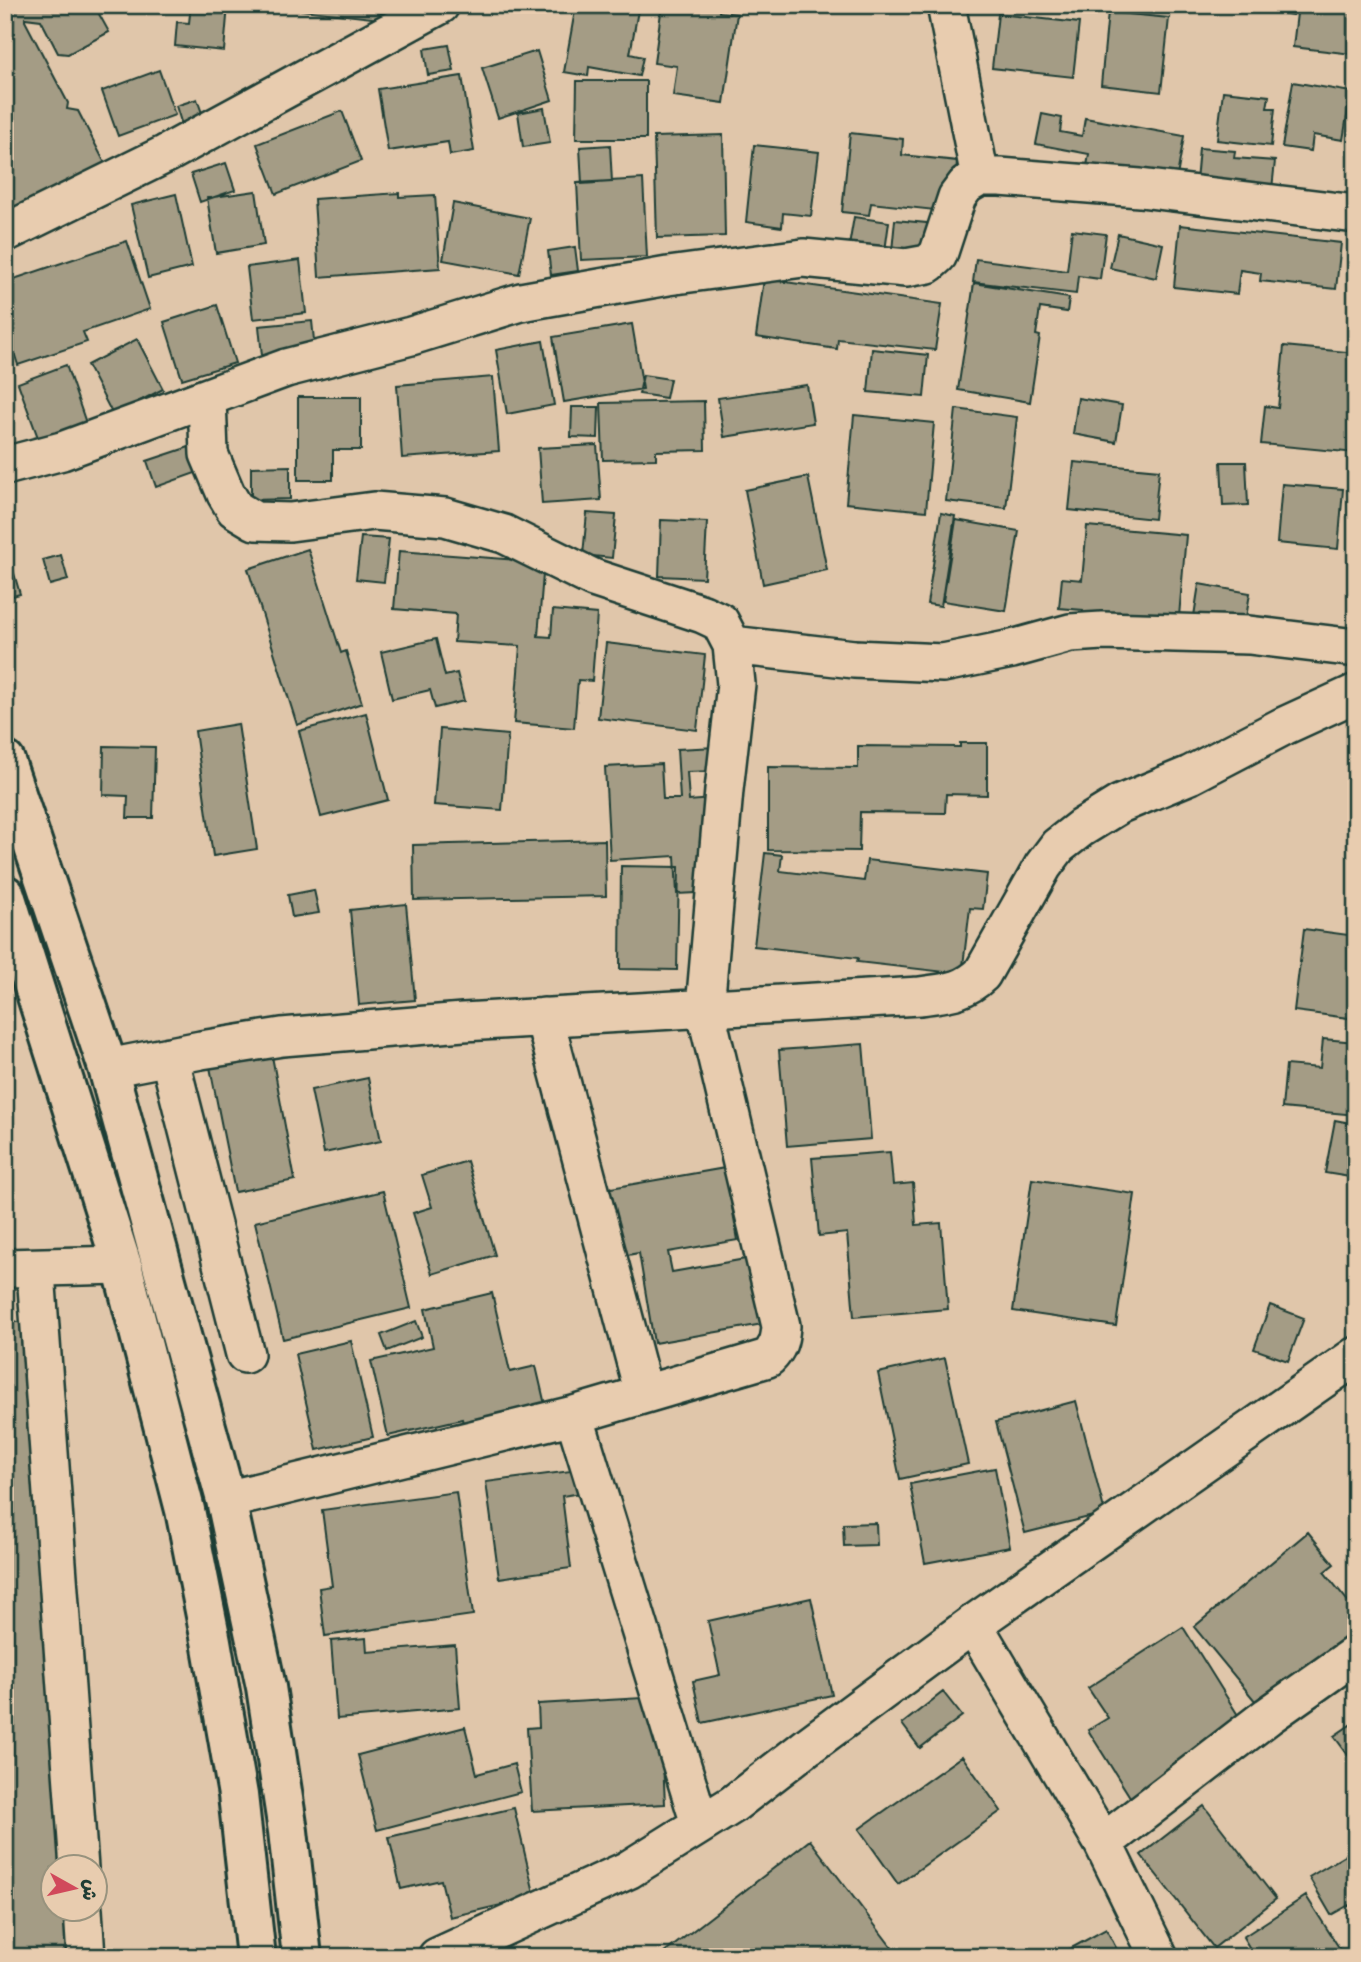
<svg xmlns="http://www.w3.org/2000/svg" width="1361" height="1962" font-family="Caveat,'Playpen Sans Arabic',sans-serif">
	<rect width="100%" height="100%" fill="#e0c6aa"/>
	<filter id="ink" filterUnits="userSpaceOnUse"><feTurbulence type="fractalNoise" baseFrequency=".0143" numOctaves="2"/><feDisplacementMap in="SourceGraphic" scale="14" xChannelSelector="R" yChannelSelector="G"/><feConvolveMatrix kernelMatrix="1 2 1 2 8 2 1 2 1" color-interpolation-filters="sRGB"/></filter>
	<g filter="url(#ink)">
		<!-- building -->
		<path fill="#a49c85" stroke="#1f3d34" stroke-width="2" d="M5,5h89l15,27 -41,22 -10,-1 -17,-33 -16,-2v3l43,82 -1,6 11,2 30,58 -103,46z
			M191,5h37l-4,46 -49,-5 2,-24 12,1z
			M302,5h80l-2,14 -79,-9z
			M576,5h63l-9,49 13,3 -4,19 -50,-9 -1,9 -24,-4z
			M662,5h58l-1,7 18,2 -13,89 -51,-7 4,-30 -23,-3z
			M999,5h67v6l-67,-4z
			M1235,5h60l-2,10z
			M1298,5h58l-4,49 -59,-7z
			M1108,12l61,6 -8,74 -60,-7z
			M998,14l81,9 -6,54 -81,-9z
			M449,45l5,26 -26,4 -4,-26z
			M537,51l15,49 -54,18 -16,-50z
			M159,70l16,45 -57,21 -16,-45z
			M462,76l12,75 -24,4 -2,-13 -60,9 -10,-62z
			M577,81h69v58h-70z
			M1293,82l58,10 -8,48 -30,-5 -2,16 -29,-4z
			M1223,91l46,5 -2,12h8l-4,38 -54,-6z
			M197,99l11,31 -22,8 -10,-32z
			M544,108l6,35 -27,4 -5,-34z
			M342,111l19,50 -85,33 -19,-50z
			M1042,114l20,4 -2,14 22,4 3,-18 99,18 -9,52 -89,-16 3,-18 -53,-10z
			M850,133l53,6 -1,16 55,6 -4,51 -82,-9 -2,12 -27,-3z
			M723,135l2,101 -68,2 -3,-101z
			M610,145l2,37 -30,2 -2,-37z
			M754,145l65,7 -8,64 -28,-3 -1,14 -36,-5z
			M1199,148l36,3 -1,7 41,3 -3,28 -76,-7z
			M226,163l9,27 -35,12 -9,-28z
			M643,179l4,78 -66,3 -4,-77z
			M256,191l8,54 -48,8 -9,-55z
			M399,193v4l36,-2 5,73 -121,9 -5,-78z
			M176,194l16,73 -44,11 -17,-73z
			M453,203l77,15 -11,56 -76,-14z
			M854,217l35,5 -4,29 -36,-5z
			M895,220l42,4 -4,32 -41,-5z
			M1180,225l161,18 -5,46 -76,-8 1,-8 -21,-3 -3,24 -63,-7z
			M1072,230l34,4 -6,45 -22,-3 -2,18 -103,-12 3,-23 91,12z
			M1118,234l45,10 -7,34 -46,-10z
			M127,241l23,68 -67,23 4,10 -69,23 -9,-28 -4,1v-56z
			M575,247l3,24 -27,4 -3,-24z
			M300,260l6,53 -53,6 -6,-52z
			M764,279l178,25 -7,46 -97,-11 -1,10 -81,-12z
			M974,283l95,15 -2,14 -27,-4 -4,27 4,1 -10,66 -72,-12z
			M217,305l18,58 -53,16 -18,-57z
			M312,321l3,29 -53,6 -3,-30z
			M632,324l11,65 -79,13 -11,-65z
			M137,339l26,50 -50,26 -26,-50z
			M543,341l11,64 -47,9 -11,-64z
			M1284,346l72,7v100l-95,-9 4,-38 13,2z
			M872,349l56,6 -4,42 -56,-5z
			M66,365l21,61 -47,17 -22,-60z
			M643,375l27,4 -4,19 -27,-4z
			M493,377l6,74 -97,7 -5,-73z
			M807,385l6,38 -89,14 -6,-39z
			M298,397h63v53h-28v30h-35z
			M1078,398l44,7 -6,37 -43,-8z
			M704,401l1,49 -49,1v8l-53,1 -2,-57z
			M572,407h27l-1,31 -27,-1z
			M956,409l61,8 -11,91 -60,-7z
			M854,415l80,8 -8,88 -80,-8z
			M597,445l4,55 -59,4 -4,-56z
			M192,446l9,25 -45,16 -9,-26z
			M1074,462l85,8 -5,49 -85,-9z
			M1221,462h25l2,43 -25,1z
			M290,466v33l-39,1v-33z
			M808,477l19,93 -64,14 -18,-94z
			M1282,484l61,5 -5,60 -61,-6z
			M587,513l29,2 -4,43 -29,-3z
			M941,513l14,3 -14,90 -14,-2z
			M1356,513v45l-5,-1z
			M661,520l46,2 -3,56 -45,-2z
			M956,520l63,11 -13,80 -63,-10z
			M1087,526l99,9 -8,93 -96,-9 1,-9 -24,-2 3,-30 20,2z
			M361,537l28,2 -5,43 -28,-3z
			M308,549l33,104 5,-2 16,52 -65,22 -49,-156z
			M399,551l145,11 -6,74 13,1 2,-27 44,4 -5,67 -14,-1 -4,48 -60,-5 6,-77 -66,-4 2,-28 -62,-5z
			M61,555l7,25 -18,5 -7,-25z
			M11,563l9,31 -15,4v-33z
			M1199,584l51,9 -5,31 -51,-8z
			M436,639l9,37 12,-3 7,28 -29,7 -5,-18 -38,9 -11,-47z
			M606,643l99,12 -8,75 -99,-12z
			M366,713l22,87 -67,17 -22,-86z
			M238,724l19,125 -44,7 -18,-125z
			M440,729l68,6 -6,75 -68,-5z
			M960,743h27v52l-41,-1 -1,19 -85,-1 -1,39 -91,-1v-83l90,1v-22l102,1z
			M104,746l51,1 -2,71h-26l1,-22 -25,-1z
			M716,747l1,24 -30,1 2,29 23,-2 5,93 -40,2 -2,-38 -65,4 -5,-93 56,-3 2,35h17l-3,-50z
			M605,840l1,56 -192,4 -1,-55z
			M765,853l17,2 -2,16 84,10 3,-21 120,14 -4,35 -13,-1 -8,66 -105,-12 1,-4 -104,-12z
			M621,866l58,1 -2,103 -57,-1z
			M314,890l5,23 -27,4 -4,-22z
			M406,904l9,96 -56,5 -9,-95z
			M1304,929l52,7v83l-62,-8z
			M1323,1039l33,3v73l-74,-7 4,-43 34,3z
			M863,1044l8,95 -84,7 -8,-96z
			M272,1056l23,124 -60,12 -25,-125z
			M368,1078l13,63 -57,12 -13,-63z
			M1335,1120l21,4v54l-31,-5z
			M890,1152l3,33 20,-2 3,42 25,-2 7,86 -94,8 -7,-84 -28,3 -7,-78z
			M467,1161l28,94 -63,19 -19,-61 19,-6 -10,-32z
			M725,1168l13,72 -70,12 4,20 79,-14 12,66 -109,19 -15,-90 -23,4 -11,-68z
			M1032,1179l103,15 -19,132 -103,-15z
			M383,1191l28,117 -128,31 -28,-117z
			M492,1293l18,79 26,-6 10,43 -82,18 -2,-8 -74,17 -17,-75 62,-14 -8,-38z
			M1270,1305l34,13 -16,43 -34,-12z
			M5,1318l19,6 44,544h-16v42h19l4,47 -70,-1v-68l3,1 -3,-43z
			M416,1321l6,16 -35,14 -6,-16z
			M351,1341l22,96 -56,13 -22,-96z
			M945,1358l23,106 -68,15 -22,-106z
			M1076,1401l29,112 -80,20 -29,-111z
			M995,1468l15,79 -85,16 -15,-79z
			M578,1470l3,23 -19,3 9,72 -72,10 -13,-96z
			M456,1492l17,123 -148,21 -6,-48 13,-2 -10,-76z
			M876,1523l1,22 -33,1 -1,-22z
			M1308,1532l26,32 -10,8 32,39v52l-77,67 -85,-103z
			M811,1598l21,97 -130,28 -9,-42 27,-6 -12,-54z
			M1183,1627l58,93 -104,88 -49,-78 20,-12 -20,-30z
			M366,1638l1,14 88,-7 5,63 -123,11 -6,-78z
			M943,1692l19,24 -42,32 -18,-24z
			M660,1697l5,107 -133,7 -5,-83 12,-1 -1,-23z
			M1356,1721v45l-22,-30z
			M465,1727l12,47 37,-10 7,28 -144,38 -19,-75z
			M962,1756l39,55 -103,73 -39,-55z
			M1204,1806l72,93 -62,49 -73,-93z
			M514,1808l21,89 -85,20 -9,-37 -40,9 -12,-52z
			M810,1840l89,117h-240z
			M1356,1849v68l-7,-12 -18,10 -22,-38z
			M1306,1896l39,61h-90l-12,-20z
			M1106,1929l15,28h-66z"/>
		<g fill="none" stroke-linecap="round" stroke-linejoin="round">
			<defs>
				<path id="street" d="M946,5l34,172
					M5,233l161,-79 274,-149
					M207,398l2,56 17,40 9,15 20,12 35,1 84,-11 71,6 59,17 89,44 110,36 17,8 12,23 4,39 -12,106 -19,218 76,318c-1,14 -3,22 -13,32l-194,57 -348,85
					M5,466l57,-15 224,-83 125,-32 110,-34 147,-26 135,-18 103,10 22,-4 10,-9 19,-58 9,-12 14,-8h20l140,11 216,26
					M732,645l122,14 89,4 69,-14 58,-16 32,-2 147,4 107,13
					M544,1017l100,377
					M169,1056l76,298
					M108,1068l93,-18 81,-13 181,-15 457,-26c26,-4 42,-3 62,-22l61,-108 15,-20 23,-18 39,-24 70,-29 94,-49 72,-33
					M5,1268l117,-3
					M33,1268l4,18 42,582
					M574,1415l126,409
					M973,1624l130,219 56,114
					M1103,1843l165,-127 88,-62
					M83,1910l3,47
					M437,1957l191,-87 104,-65 76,-59 165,-122 383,-268"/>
				<path id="primary" d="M5,761l103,307 118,432 40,187 22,144 14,126
					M5,895l117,370 63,245 26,131 27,154 18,162"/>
			</defs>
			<!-- street casing -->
			<use href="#street" stroke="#1f3d34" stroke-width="42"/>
			<!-- primary casing -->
			<use href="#primary" stroke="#1f3d34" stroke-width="44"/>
			<!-- street -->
			<use href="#street" stroke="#e8ccaf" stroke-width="37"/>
			<!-- primary -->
			<use href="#primary" stroke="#e8ccaf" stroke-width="38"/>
		</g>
	</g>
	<!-- margin -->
	<rect width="1361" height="1962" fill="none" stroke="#e8ccaf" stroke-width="28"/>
	<rect x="14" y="14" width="1333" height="1934" fill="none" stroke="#1f3d34" stroke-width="2.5" filter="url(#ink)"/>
	<!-- north arrow -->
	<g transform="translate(74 1888) rotate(98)"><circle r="33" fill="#e8ccaf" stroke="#98937e" stroke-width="2"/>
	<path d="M0-5L12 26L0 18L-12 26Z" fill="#d1495b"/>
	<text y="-10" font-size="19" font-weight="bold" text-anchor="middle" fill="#1f3d34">ش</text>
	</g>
</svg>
